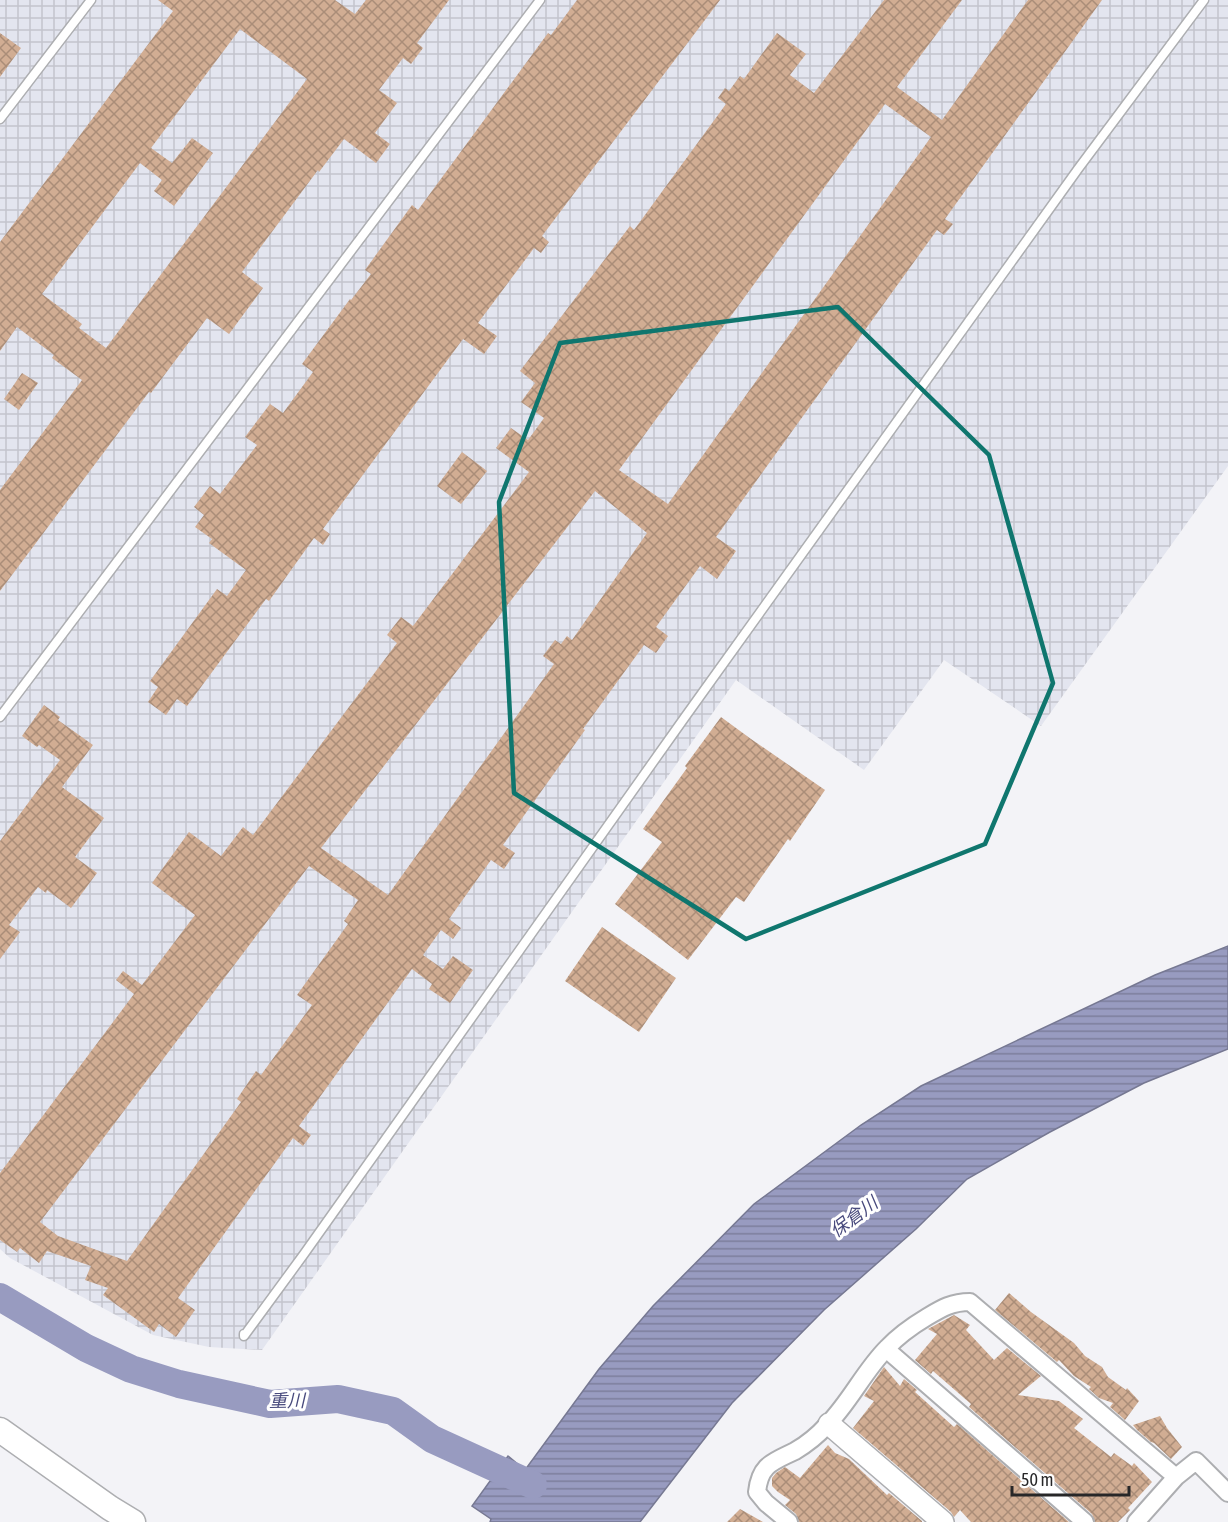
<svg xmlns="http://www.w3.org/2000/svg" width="1228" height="1522" font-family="'Asap Condensed','Noto Sans JP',sans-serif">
	<defs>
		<pattern id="industrial-grid" width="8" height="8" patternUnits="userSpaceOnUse" patternTransform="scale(1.5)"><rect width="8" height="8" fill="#e3e5ef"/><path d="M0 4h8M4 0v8" fill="none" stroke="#c3c4cd"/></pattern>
		<pattern id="water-rules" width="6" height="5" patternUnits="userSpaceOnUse" patternTransform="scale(1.5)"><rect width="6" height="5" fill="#989bc0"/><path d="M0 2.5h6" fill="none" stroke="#7c7e9c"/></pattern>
		<pattern id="building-cross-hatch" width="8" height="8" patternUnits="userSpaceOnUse" patternTransform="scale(1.5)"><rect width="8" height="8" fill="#d1ad93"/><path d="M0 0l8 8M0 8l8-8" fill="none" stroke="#aa8d78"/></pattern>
	</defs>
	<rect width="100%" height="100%" fill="#f3f3f7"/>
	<!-- industrial -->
	<path fill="url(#industrial-grid)" d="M0,0h1228v466l-187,260 -97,-66 -80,110 -128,-90 -474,670 -53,-3 -56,-12 -143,-77 -10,-9z"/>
	<!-- water -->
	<path fill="url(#water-rules)" stroke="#767892" stroke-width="1.5" d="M1228,946v103l-84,34 -94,49 -83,47 -51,50 -92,81 -92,93 -92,119h-150l1,-3 -19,-13 36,-50 17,14 74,-101 54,-63 101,-102 107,-79 60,-39 234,-111z"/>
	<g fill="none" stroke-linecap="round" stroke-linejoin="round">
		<!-- river -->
		<path stroke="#989bc0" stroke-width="28" d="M0,1297l86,51 45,21 48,15 91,20 68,-5 55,12 39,28 101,46"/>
	</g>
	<!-- building -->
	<path fill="url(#building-cross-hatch)" fill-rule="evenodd" d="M158,0h177l20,14 11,-14h83l-32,43 6,5 -12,16 -8,-6 -24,32 18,13 -22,30 15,11 -14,19 -32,-24 -25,33 -1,-2 -76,102 21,16 -34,46 -22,-16 -56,75 -2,-1 -149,199v-101l82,-110 -30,-22 2,-3 -37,-28 -17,24v-109l173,-231zM240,29l67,50 -201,269 -27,-20 3,-4 -40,-30 98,-131 22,17 -8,11 20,15 39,-53 -21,-15 -20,25 -21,-15z
		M577,0h143l-178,236 7,6 -8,11 -7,-5 -56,75 19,13 -13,18 -21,-15 -140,190 7,5 -7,11 -9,-7 -45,63 -3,-2 -79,107 -10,-7 -11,16 -18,-13 10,-15 -8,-6 67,-92 10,7 19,-26 -37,-27 3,-4 -17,-12 9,-12 -10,-8 16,-21 10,8 37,-49 -12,-8 25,-33 13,9 30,-41 -11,-8 48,-65 1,1 20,-26 -6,-4 47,-65 6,5 130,-177 3,2z
		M884,0h78l-65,87 45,33 86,-120h74l-157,219 8,5 -9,11 -7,-5 -221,307 20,14 -19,28 -17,-13 -44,61 12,9 -12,17 -12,-8 -61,84 2,1 -82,115 12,8 -11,16 -13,-9 -42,59 12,9 -8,11 -12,-9 -18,25 20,14 10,-13 20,14 -23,33 -21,-14 3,-5 -20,-15 -113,157 12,9 -8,11 -10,-8 -115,160 17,12 -19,27 -17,-13 -5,8 -51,-37 5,-7 -23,-8 6,-14 -44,-15 -8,12 -19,-15 -3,4 -17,-12v-67l134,-179 -18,-14 7,-9 19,14 53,-70 -43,-32 37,-51 32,24 22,-29 10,8 144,-192 -10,-8 14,-18 12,9 116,-154 -33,-24 15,-20 17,12 16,-22 -23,-16 14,-19 -15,-12 110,-145 4,4 92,-126 -8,-6 7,-10 4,3 11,-15 4,3 33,-46 29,21 -16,21 24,18zM885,104l46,33 -263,367 -49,-34zM595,491l52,42 -75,107 -5,-4 -6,8 -6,-4 -12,16 11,8 -166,231 -67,-47zM309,866l49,34 -14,21 4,3 -51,71 15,10 -51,70 -5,-4 -19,28 4,3 -114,159 -69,-25 -18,-14z
		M0,33l21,15 -21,29z
		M22,373l16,10 -19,27 -15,-11z
		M462,452l25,19 -26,33 -24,-18z
		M44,705l16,12 -2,3 35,25 -31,42 42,31 -29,39 22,16 -26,35 -24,-18 -1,3 -8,-6 -29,38 11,7 -20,27v-118l60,-81 -21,-15 -2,2 -15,-11z
		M721,717l30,22 74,51 -35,51 -2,-2 -44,63 -8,-5 -48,63 -73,-56 47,-62 -19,-13 44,-61 -2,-2z
		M602,927l74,51 -37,54 -74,-51z
		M1009,1293l22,19 43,31 11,13 17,11 6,10 18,13 1,-2 12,13 -14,19 -15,-13 3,-4 -14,-5 -10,-9 2,-2 -17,-11 -15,-16 -2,2 -62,-52z
		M954,1315l16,10 -4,5 28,30 13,-12 34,28 -23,19 41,6 24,18 -9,9 37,29 3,-4 18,13 2,-3 18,19 -24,26 2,2 -12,12h-23l-3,-8 -123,-107 2,-3 -38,-33 -2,3 -16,-14 22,-26 -9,-5z
		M884,1367l16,19 4,-7 13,11 -2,2 39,35 3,-3 112,98h-98l-11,-12 -6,7 -3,-5 -98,-84 21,-27 -10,-5z
		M1160,1416l7,12 15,19 -11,12 -17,-16 -3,-1 -14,-12 -4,-5z
		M828,1445l7,8 14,6 38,36 2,-2 33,28v1h-123l-3,-8 -11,-9 5,-5 -12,-8 -6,-6v-8l4,-5 9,-6 15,11z
		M740,1509l23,13h-36z"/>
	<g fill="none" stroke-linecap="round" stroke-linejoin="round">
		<defs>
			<path id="service" d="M0,119l91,-119
				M0,717l540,-717
				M244,1334v2l60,-82 381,-537 393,-548 126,-169"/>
			<path id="minor" d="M886,1349l199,173
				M1176,1477l20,-16 32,32
				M789,1522l-23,-19 -9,-11c3,-28 16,-30 38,-41 12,-7 23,-16 32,-26 23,-23 37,-54 60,-77 12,-13 25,-22 40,-31 15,-9 25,-15 43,-15l206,175 -40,45"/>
			<path id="tertiary" d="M829,1424l114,98"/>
			<path id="secondary" d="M0,1430l110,78 23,14"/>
		</defs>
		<!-- service casing -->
		<use href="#service" stroke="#adaeb1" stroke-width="11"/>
		<!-- minor casing -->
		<use href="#minor" stroke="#adaeb1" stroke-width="20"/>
		<!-- tertiary casing -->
		<use href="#tertiary" stroke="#adaeb1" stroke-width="24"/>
		<!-- secondary casing -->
		<use href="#secondary" stroke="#adaeb1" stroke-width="27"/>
		<!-- service -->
		<use href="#service" stroke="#fff" stroke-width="8"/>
		<!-- minor -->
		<use href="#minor" stroke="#fff" stroke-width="16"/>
		<!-- tertiary -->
		<use href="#tertiary" stroke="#fff" stroke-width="21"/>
		<!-- secondary -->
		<use href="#secondary" stroke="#fff" stroke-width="24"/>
	</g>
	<!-- marked area -->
	<path fill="none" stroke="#0f766e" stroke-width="4.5" stroke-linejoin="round" d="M838,307l151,148 64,228 -68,161 -239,95 -232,-146 -15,-291 61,-159z"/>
	<g text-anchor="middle" stroke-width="6" stroke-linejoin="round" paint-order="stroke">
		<!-- water labels -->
		<g font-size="18" font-style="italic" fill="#484a7d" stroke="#fff">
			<text transform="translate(854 1217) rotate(-37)" y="6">保倉川</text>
			<text transform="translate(287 1401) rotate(-1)" y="6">重川</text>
		</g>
	</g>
	<!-- scale -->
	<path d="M1012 1486v9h117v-9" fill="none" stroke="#272728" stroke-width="3"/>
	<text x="1021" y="1486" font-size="18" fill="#272728" stroke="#ffffff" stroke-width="4.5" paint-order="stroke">50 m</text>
</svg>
